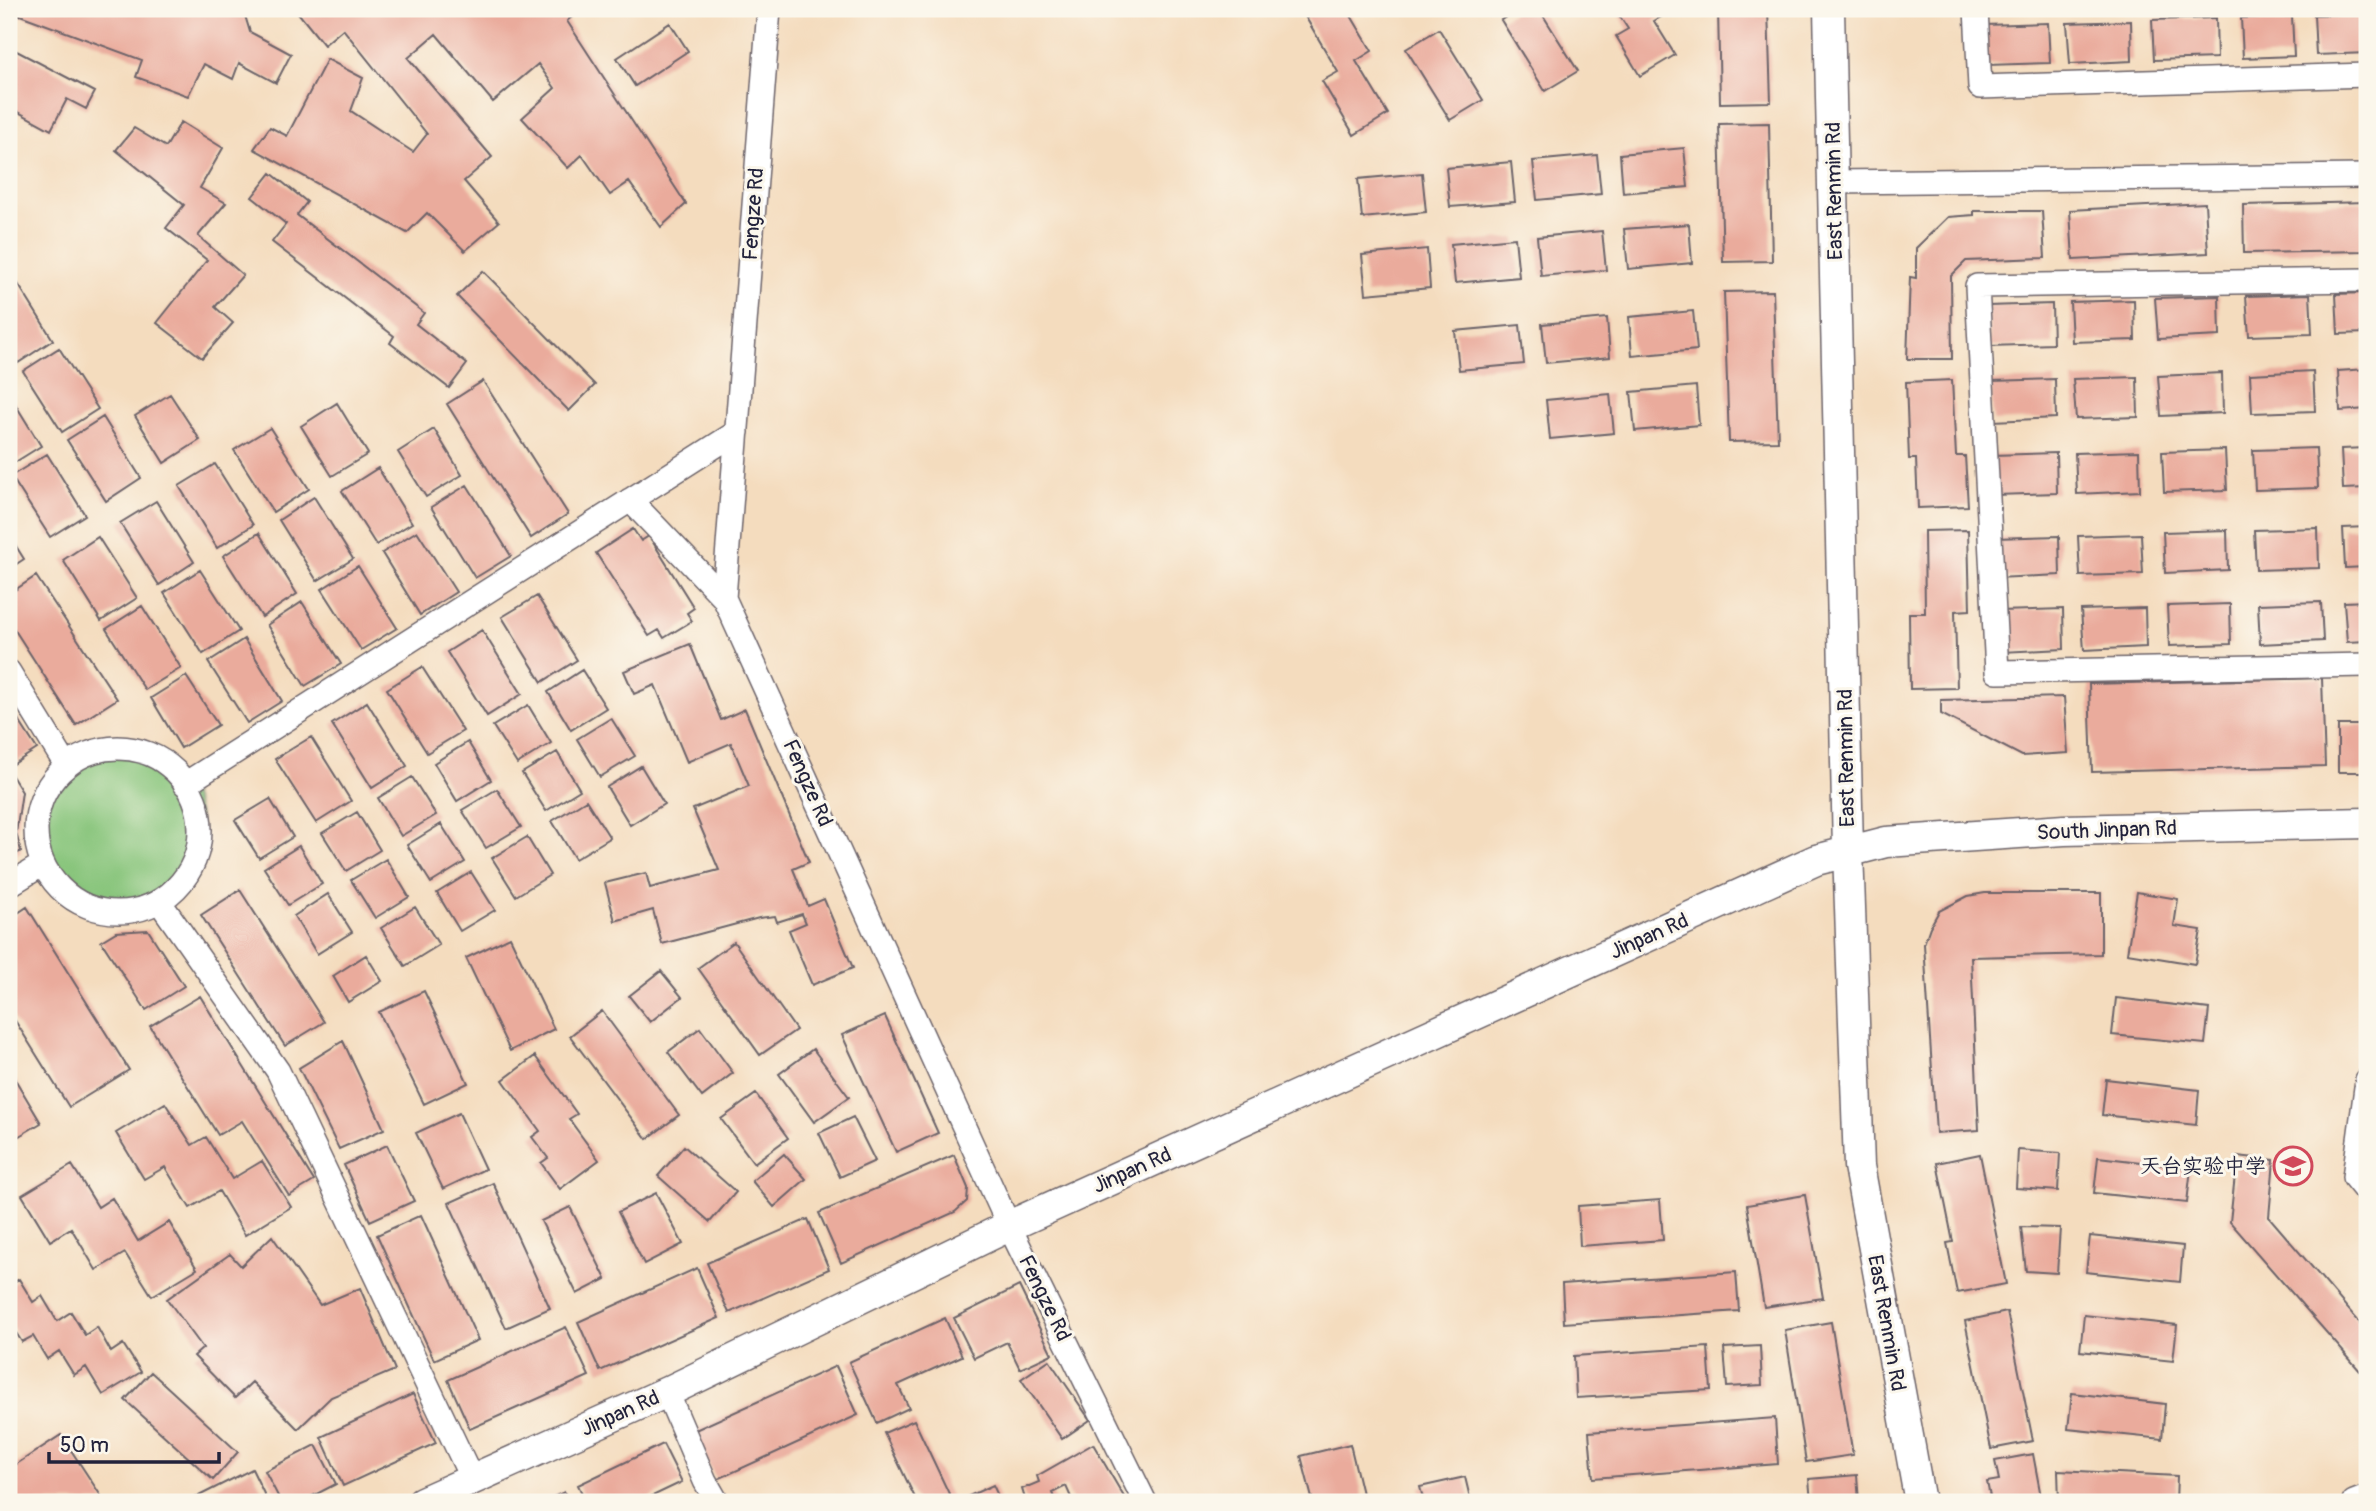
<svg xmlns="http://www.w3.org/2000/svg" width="2376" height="1511" font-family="Pangolin,'LXGW WenKai TC',sans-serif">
	<rect width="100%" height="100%" fill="#fbf7ec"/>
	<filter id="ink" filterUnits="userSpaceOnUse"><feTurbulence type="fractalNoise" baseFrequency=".0143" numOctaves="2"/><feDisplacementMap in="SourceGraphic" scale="14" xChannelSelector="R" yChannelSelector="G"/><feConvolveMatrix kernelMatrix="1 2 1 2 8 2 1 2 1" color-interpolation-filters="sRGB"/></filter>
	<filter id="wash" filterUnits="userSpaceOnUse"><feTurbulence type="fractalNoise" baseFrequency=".00686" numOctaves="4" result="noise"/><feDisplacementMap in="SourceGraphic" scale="28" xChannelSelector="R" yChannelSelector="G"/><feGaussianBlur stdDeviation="1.57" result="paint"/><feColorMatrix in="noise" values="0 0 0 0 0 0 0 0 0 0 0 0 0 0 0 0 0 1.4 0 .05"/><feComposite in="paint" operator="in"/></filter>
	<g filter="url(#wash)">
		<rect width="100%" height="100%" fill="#f4dcbe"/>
		<!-- green -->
		<path fill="#88c57c" stroke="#55745c" stroke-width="2" d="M36 830a82 82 0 1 1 164 0a82 82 0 1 1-164 0Z"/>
		<g id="blocks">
			<!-- building -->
			<path fill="#eaab9c" d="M9,9h234l7,23 41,22 -15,29 -37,-20 -6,16 -29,-15 -16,32 -52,-19 6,-17 -133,-49z
				M295,9h286l-14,12 119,183 -25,23 -32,-45 -19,13 -28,-40 -14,13 -46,-50 33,-30 -17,-24 -45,38 -57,-68 -28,24 84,99 -28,24 35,41 -34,29 -38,-38 -20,20 -153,-84 16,-22 17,9 40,-77 36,19 -12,33 62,41 14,-18 -84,-105 -19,16z
				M1317,9h30l25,42 -16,10 32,53 -34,21 -32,-54 16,-9 -33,-56z
				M1519,9h20l39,62 -33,20 -44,-71z
				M1615,9h48l3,5 -12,7 21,34 -35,21 -24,-40 12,-7z
				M1718,9h50l3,93 -51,1z
				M2366,13l1,40 -51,2 -2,-40z
				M2292,16l2,40 -51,2 -2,-40z
				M2216,18l1,40 -63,2 -2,-40z
				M2131,21l1,40 -62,3 -3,-41z
				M670,23l18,28 -53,35 -18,-28z
				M2048,23l2,40 -63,2 -2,-40z
				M1439,29l44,71 -33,20 -44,-71z
				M9,47l86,45 -9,17 -19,-10 -16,31 -42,-23v-15l4,-9 -4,-2z
				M181,122l42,26 -23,40 26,15 -28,33 45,39 -28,32 18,16 -31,35 -45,-35 50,-63 -41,-32 18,-23 -68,-55 18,-22 32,19z
				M1769,123l3,138 -49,1 -4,-138z
				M1684,148l4,39 -65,6 -3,-39z
				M1597,155l4,39 -64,6 -4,-39z
				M1511,162l4,40 -65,5 -4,-39z
				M271,173l36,29 -10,13 127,98 -8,11 51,40 -18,24 -59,-45 4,-7 -122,-94 14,-18 -34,-27z
				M1422,173l4,39 -64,6 -4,-39z
				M2367,202v49l-123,2 -1,-48z
				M2205,203l3,50 -135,7 -3,-50z
				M1974,211h68l3,47 -79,3 -15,15 1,83h-45l3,-82 6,1v-30l32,-31 26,-2z
				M1689,224l3,39 -64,6 -4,-40z
				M1602,231l4,39 -65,6 -4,-39z
				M1515,238l4,39 -64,6 -4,-39z
				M1427,249l3,39 -64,6 -4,-39z
				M483,271l112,114 -26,26 -112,-115z
				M15,279l38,61 -35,23 -9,-15v-66z
				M1773,291l5,150 -49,1 -5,-150z
				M2367,293v40l-29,1 -2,-40z
				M2310,294l2,40 -63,2 -3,-40z
				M2219,296l1,40 -62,3 -3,-41z
				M2134,300l1,40 -63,2 -2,-40z
				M2052,304l1,40 -63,2 -2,-40z
				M1693,311l4,39 -65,6 -3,-39z
				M1607,318l3,39 -64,6 -4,-39z
				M1520,325l4,39 -65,6 -4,-39z
				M59,348l39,61 -36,23 -39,-61z
				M2367,369v40l-27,2 -2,-40z
				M2313,371l2,40 -63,2 -2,-39z
				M2222,373l1,40 -62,3 -3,-40z
				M2137,377l1,40 -62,2 -3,-40z
				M2055,379l1,39 -63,3 -2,-40z
				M1952,380l4,76h9l3,50 -50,2 -2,-49h-7l-3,-77z
				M483,381l85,133 -37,24 -84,-134z
				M1696,386l3,39 -64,6 -4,-39z
				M9,394l32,52 -32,20z
				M170,394l30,46 -36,23 -29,-47z
				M1610,394l4,39 -64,6 -4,-39z
				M337,403l31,51 -36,22 -31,-50z
				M103,417l38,61 -35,23 -39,-61z
				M270,428l39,61 -36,23 -39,-62z
				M434,429l28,46 -36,22 -28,-45z
				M2316,448l2,40 -63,2 -2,-40z
				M2367,448v40l-24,1 -2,-40z
				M2225,450l2,40 -63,2 -2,-40z
				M2139,451l1,40 -63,3 -2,-41z
				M2056,453l1,40 -62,2 -3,-40z
				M47,454l38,61 -35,22 -39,-61z
				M215,464l38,61 -36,23 -38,-62z
				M378,468l34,55 -36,22 -34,-54z
				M467,485l44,71 -36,22 -44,-71z
				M314,497l39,62 -36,22 -38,-61z
				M156,501l38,61 -35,23 -39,-62z
				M2367,527v40l-22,1 -2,-40z
				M2318,528l1,40 -63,2 -2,-40z
				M633,529l8,12 8,-5 45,72 -7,5 5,8 -28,17 -5,-8 -10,6 -53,-83z
				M1968,530l2,80 -15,1 2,77 -47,1 -1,-76h16l-1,-82z
				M2227,530l1,40 -63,3 -2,-41z
				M417,531l39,61 -36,23 -38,-62z
				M259,533l38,61 -35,23 -39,-61z
				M2141,534l2,40 -63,2 -2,-40z
				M9,535l15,24 -15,10z
				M2059,536l1,39 -63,3 -2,-40z
				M98,537l39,61 -36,23 -38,-61z
				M358,566l39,62 -36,22 -39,-61z
				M200,570l39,61 -36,23 -39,-61z
				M36,576l81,123 -41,26 -67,-104v-27z
				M537,596l40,64 -35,22 -40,-65z
				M2367,601v40l-20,1 -3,-40z
				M302,602l39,62 -36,22 -38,-61z
				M2321,602l2,39 -63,3 -2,-40z
				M2230,604l1,40 -62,2 -2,-40z
				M142,606l39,62 -36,22 -39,-61z
				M2145,608l1,39 -62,3 -3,-40z
				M2063,609l1,40 -63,3 -2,-41z
				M482,630l40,64 -35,22 -40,-64z
				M244,639l38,62 -35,22 -39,-61z
				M690,644l31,76 24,-11 64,153 -16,7 15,37 16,-7 29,69 -41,17 -23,-55 17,-7 -4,-9 -25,8 -2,-6 -16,2 -97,26 -9,-34 -38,11 -10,-38 41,-10 4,15 69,-18 -26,-61 56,-23 -18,-43 -44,19 -32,-77 -21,9 -10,-23z
				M422,667l41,64 -36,22 -40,-64z
				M582,670l24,38 -35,22 -23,-38z
				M186,676l32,49 -37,23 -30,-50z
				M2322,678l3,88 -233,6 -3,-88z
				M2064,697l4,56 -46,3 -81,-42v-14z
				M367,702l40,64 -35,22 -40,-64z
				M9,705l28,44 -28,18z
				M528,705l23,38 -34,21 -24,-38z
				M611,718l24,38 -35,21 -23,-38z
				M2338,725h29v47h-29z
				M311,737l40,64 -35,22 -41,-64z
				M468,742l23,38 -34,21 -23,-38z
				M557,752l23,38 -34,21 -24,-38z
				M641,766l23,38 -34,21 -23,-38z
				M9,771l13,21 -6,41 5,18 -12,8z
				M412,777l24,38 -35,21 -23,-38z
				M497,789l24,38 -35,21 -24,-38z
				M270,799l23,38 -34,21 -24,-38z
				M586,800l24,38 -35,21 -23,-38z
				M357,812l23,38 -34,21 -24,-38z
				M441,824l24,38 -34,21 -24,-38z
				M527,837l23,38 -34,21 -24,-38z
				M299,846l23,38 -34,21 -24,-37z
				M386,859l23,38 -34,21 -24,-38z
				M471,872l24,38 -35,21 -23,-38z
				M240,890l84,132 -39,24 -84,-131z
				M2137,892l41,7 -4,27 27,4 -6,34 -68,-11z
				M1985,893h116v61l-130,3 8,173 -43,3 -12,-189 6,-17 9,-16 29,-15z
				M328,894l24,38 -35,22 -23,-38z
				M27,907l102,163 -60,37 -60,-96v-92z
				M415,907l24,38 -34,21 -24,-38z
				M148,930l36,56 -38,24 -45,-69 15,-9z
				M510,937l44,92 -44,22 -44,-93z
				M734,942l62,88 -36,25 -62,-87z
				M366,955l16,26 -34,21 -15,-26z
				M661,971l21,26 -32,25 -21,-26z
				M424,991l44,92 -44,21 -45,-92z
				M200,996l114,185 -25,15 -47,-75 -24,14 -68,-109z
				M2116,998l93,11 -4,35 -93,-9z
				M602,1011l77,104 -32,24 -77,-103z
				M885,1016l53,117 -42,19 -54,-117z
				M700,1028l33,45 -31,24 -34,-45z
				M343,1041l41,88 -45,20 -40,-81z
				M813,1049l36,48 -35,25 -35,-48z
				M535,1056l42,58 -8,5 30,41 -39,29 -19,-26 7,-5 -16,-21 8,-6 -37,-51z
				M9,1069l32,54 -32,19z
				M2106,1079l93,11 -3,35 -94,-10z
				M756,1094l32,44 -34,25 -33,-44z
				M165,1103l27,42 14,-8 26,42 30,-18 29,46 -46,28 -26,-44 -29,17 -25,-41 -21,12 -28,-46z
				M459,1113l26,56 -42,20 -27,-56z
				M853,1117l22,44 -35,16 -21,-44z
				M387,1145l27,56 -44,20 -26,-56z
				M684,1146l52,46 -26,30 -52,-46z
				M2018,1150l42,3 -2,38 -42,-3z
				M784,1154l22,25 -32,28 -22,-26z
				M1980,1154l26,130 -49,9 -10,-50 6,-1 -16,-79z
				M954,1155l14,33 -1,13 -12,11 -114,51 -22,-50z
				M2237,1156l37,4 -5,57 98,114v48l-137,-157z
				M2098,1157l93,11 -4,35 -93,-10z
				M72,1165l26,42 14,-9 26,43 31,-19 28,47 -45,27 -27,-43 -29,17 -25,-42 -21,13 -28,-46z
				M493,1183l57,125 -44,20 -57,-125z
				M656,1193l27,51 -39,20 -26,-52z
				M1805,1195l18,103 -59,9 -17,-102z
				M1660,1200l3,40 -83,6 -2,-40z
				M570,1207l36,72 -29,15 -36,-73z
				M421,1215l57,125 -44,20 -57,-125z
				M808,1219l21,50 -100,44 -22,-50z
				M2021,1227l39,1 -3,45 -31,-2z
				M272,1236l48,69 40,-17 35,82 -64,27 -33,32 -46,-47 -17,16 -41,-42 9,-8 -36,-49 63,-45 11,12z
				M2090,1236l93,10 -3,36 -94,-10z
				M697,1268l22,50 -119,53 -22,-49z
				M1736,1272l3,39 -175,12 -2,-39z
				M19,1279l14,23 9,-6 15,25 14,-9 14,23 12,-8 14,25 12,-8 18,28 -38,23 -17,-28 -12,8 -15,-24 -12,8 -14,-23 -11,6 -13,-20v-37z
				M1019,1286l33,68 -32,15 -13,-27 -33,16 -20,-40z
				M2007,1312l26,129 -42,8 -26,-128z
				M2084,1315l93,10 -4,36 -93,-10z
				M945,1318l17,38 -64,29 11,23 -32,15 -28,-61z
				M1831,1322l22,133 -47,7 -21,-132z
				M566,1327l23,49 -119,53 -22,-49z
				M1760,1346l2,39 -35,2 -3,-39z
				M1708,1347l3,43 -135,8 -2,-42z
				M1049,1360l41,60 -28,19 -41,-60z
				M836,1366l22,49 -142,65 -23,-49z
				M151,1372l87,80 -25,28 -88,-80z
				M2072,1393l93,11 -3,35 -94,-10z
				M413,1394l23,49 -93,43 -22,-49z
				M1775,1418l3,46 -185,14 -4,-46z
				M914,1420l38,80 -4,2h-31l-33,-69z
				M61,1435l44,67h-96v-33z
				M663,1444l19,38 -42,20h-54l-8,-17z
				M1093,1444l34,58h-16l-1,-2 -6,2h-31l-7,-16 -14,7 4,9h-30l-4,-13 17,-7 -2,-6z
				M1350,1444l14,58h-51l-12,-46z
				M316,1445l20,39 -35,18h-20l-16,-31z
				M2033,1454l9,48h-51l-4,-20 12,-2 -4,-19z
				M252,1469l16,33h-81z
				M2058,1470l119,6 -1,26h-117z
				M1857,1475l2,27h-48l-2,-23z
				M1465,1477l6,25h-47l-4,-15z
				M993,1485l8,17h-40l-1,-2z
				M564,1492l5,10h-26z"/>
		</g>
	</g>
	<g filter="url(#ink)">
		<use href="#blocks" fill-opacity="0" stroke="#6c6369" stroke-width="2"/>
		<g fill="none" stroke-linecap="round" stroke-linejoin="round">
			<defs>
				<path id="minor" d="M769,9l-45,589 285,628 136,276
					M1976,9l4,78 387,-12
					M1834,182l533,-6
					M2367,280l-390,6 20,386 370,-7
					M630,500l94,98
					M9,672l57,93
					M36 830a82 82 0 1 1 164 0a82 82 0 1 1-164 0Z
					M185,784l552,-352
					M9,885l34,-21
					M159,901l119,170 194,408
					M2367,1080l-13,97 13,16
					M667,1392l38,89 12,21
					M2354,1502l13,-5"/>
				<path id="major" d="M1829,9l19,841 11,316 61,336
					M422,1502l245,-110 342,-166 807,-366 70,-18 178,-12 303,-7"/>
			</defs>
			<!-- minor casing -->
			<use href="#minor" stroke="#6c6369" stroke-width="26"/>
			<!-- major casing -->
			<use href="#major" stroke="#6c6369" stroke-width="33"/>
			<!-- minor -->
			<use href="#minor" stroke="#fff" stroke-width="23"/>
			<!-- major -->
			<use href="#major" stroke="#fff" stroke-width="30"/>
		</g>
	</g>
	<!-- icons -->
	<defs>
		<symbol id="school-ring" viewBox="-11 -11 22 22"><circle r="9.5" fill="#fbf7ec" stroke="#d1495b" stroke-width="1.5"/><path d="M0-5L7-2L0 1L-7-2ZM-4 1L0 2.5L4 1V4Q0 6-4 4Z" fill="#d1495b"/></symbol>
	</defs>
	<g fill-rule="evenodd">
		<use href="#school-ring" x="2271" y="1144" width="44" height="44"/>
	</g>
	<g text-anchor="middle" stroke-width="6" stroke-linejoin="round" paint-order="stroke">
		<!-- street labels -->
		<g font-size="21" fill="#22223b" stroke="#fbf7ec">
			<text transform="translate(1834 191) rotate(-91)" y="7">East Renmin Rd</text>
			<text transform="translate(753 214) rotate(-86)" y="7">Fengze Rd</text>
			<text transform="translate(1846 758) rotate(-91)" y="7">East Renmin Rd</text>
			<text transform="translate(808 783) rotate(66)" y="7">Fengze Rd</text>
			<text transform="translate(2107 830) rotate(-2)" y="7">South Jinpan Rd</text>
			<text transform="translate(1649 936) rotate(-24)" y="7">Jinpan Rd</text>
			<text transform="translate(1132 1170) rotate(-24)" y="7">Jinpan Rd</text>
			<text transform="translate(1045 1298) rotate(64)" y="7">Fengze Rd</text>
			<text transform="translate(1887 1323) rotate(80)" y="7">East Renmin Rd</text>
			<text transform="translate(620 1413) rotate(-24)" y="7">Jinpan Rd</text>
		</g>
		<!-- poi labels -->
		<g font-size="21" fill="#22223b" stroke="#fbf7ec" text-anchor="end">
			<text x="2266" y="1173">天台实验中学</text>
		</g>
	</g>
	<!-- margin -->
	<rect width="2376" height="1511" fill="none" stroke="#fbf7ec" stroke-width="35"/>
	<!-- scale -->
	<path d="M49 1452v10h170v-10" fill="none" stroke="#22223b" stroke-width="3.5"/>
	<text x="60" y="1452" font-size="21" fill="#22223b" stroke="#fbf7ec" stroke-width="5" paint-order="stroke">50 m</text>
</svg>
